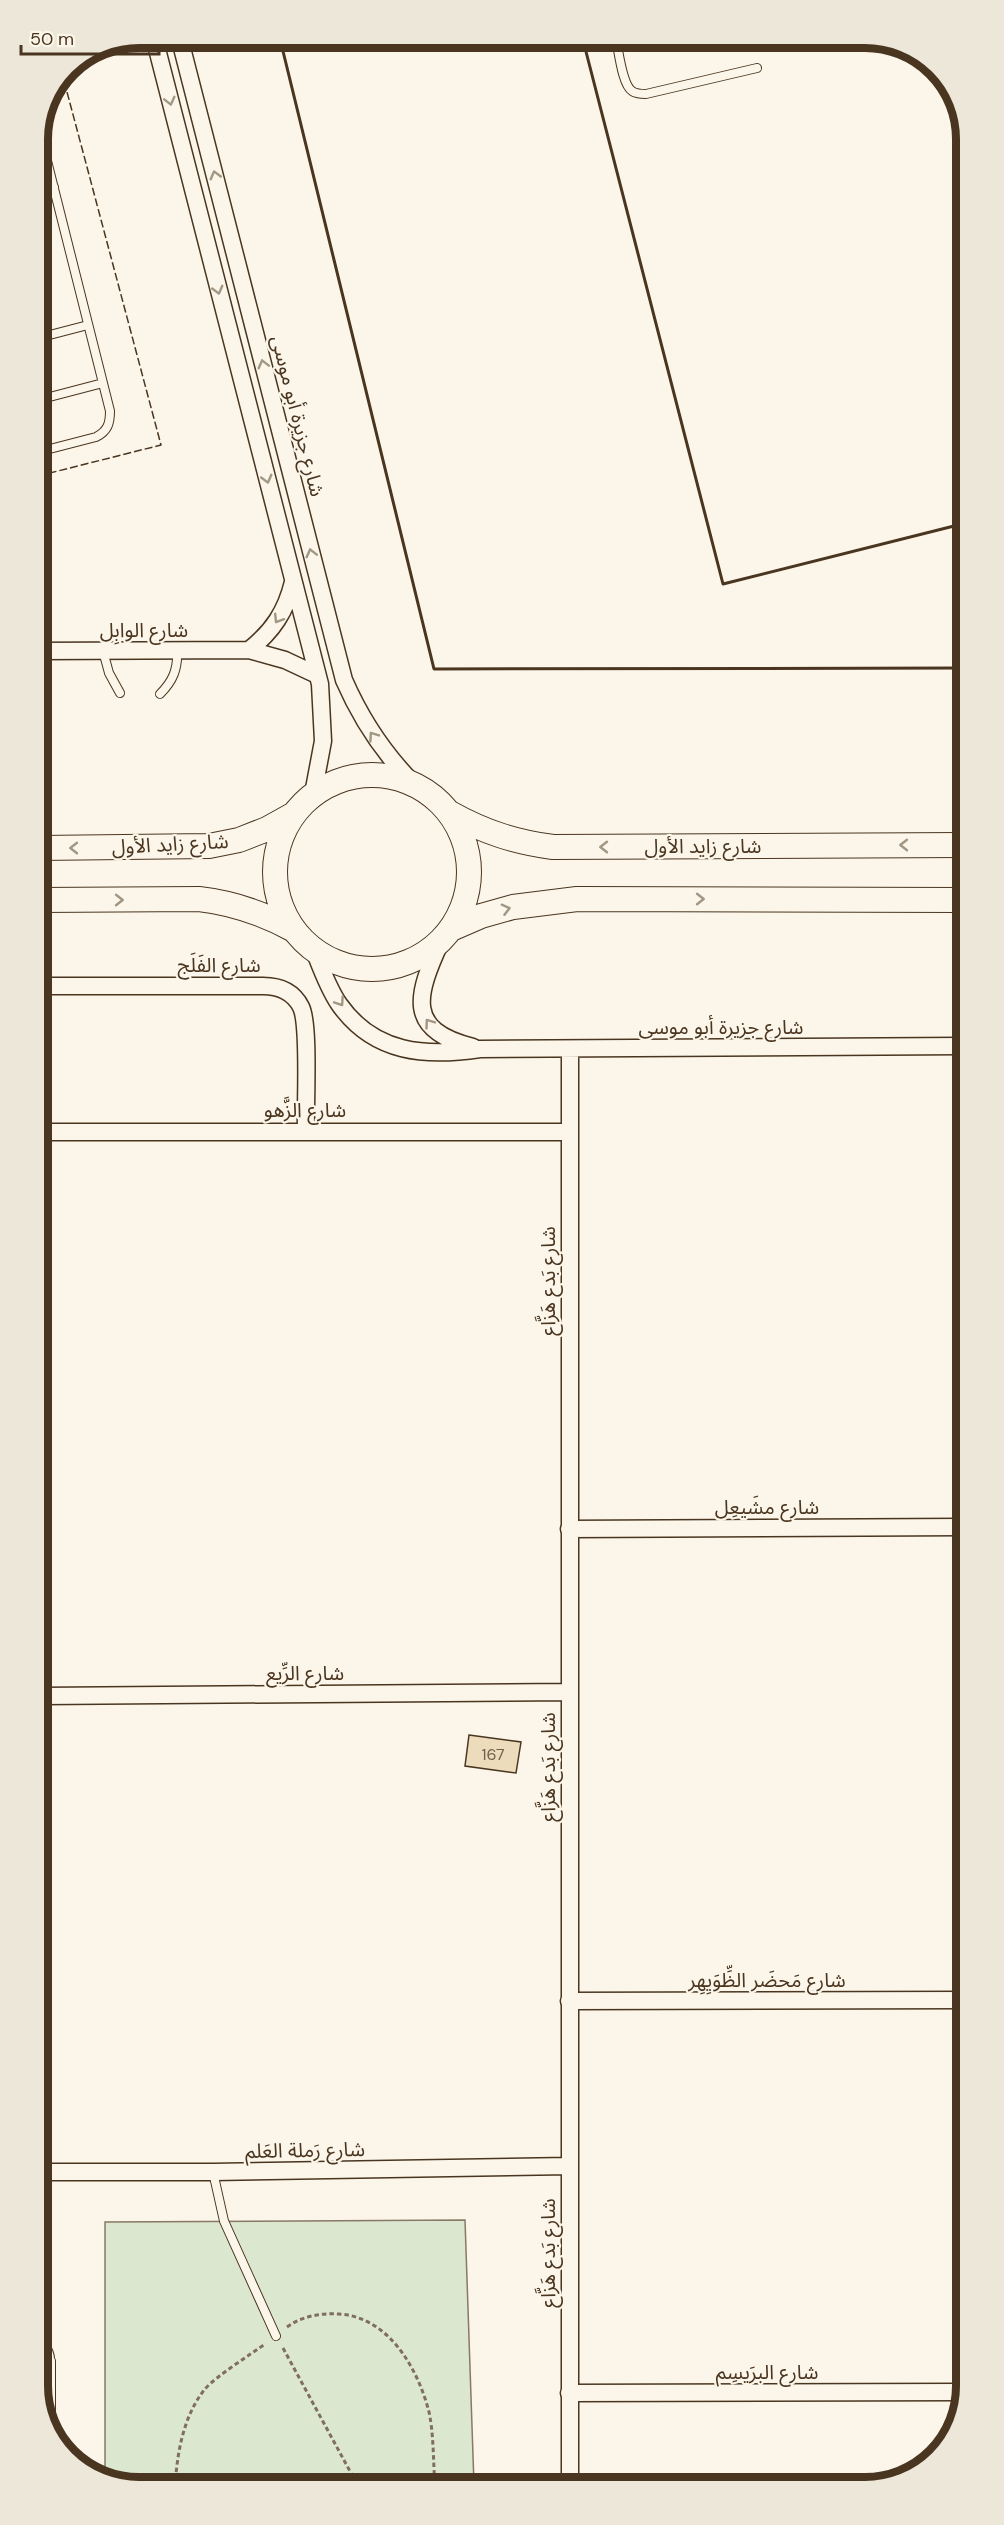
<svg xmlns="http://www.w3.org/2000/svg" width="1004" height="2525" font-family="'DM Sans','Noto Sans Arabic',sans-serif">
	<rect width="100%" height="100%" fill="#fbf6e9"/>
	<!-- green -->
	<path fill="#dce7d0" stroke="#887966" stroke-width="1.5" d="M465,2220l9,265 -342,2 -27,-10v-255z"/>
	<!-- building -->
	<path fill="#ecdcbc" stroke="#4a3520" stroke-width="1.5" d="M469,1735l52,7 -5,31 -51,-7z"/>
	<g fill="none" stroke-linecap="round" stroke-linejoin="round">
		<defs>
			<path id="service" d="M616,40c3,12 6,44 16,51 4,3 9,3 14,3l111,-26
				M38,191l16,-4
				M38,338l50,-13
				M38,400l65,-17
				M38,452l58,-15c12,-6 14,-14 14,-26l-71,-282
				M103,651l6,22 11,20
				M160,694c13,-13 18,-25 17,-43
				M213,2172l11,49 52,115
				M43,2343c9,11 10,21 0,32
				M51,2361v68"/>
			<path id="minor" d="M181,44l163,636c17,39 37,70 67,101
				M156,45l164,639 3,57 -10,53
				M249,650c24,-19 37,-39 44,-68
				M39,651l210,-1 36,10 32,15
				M441,941c-24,53 -37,89 32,106
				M314,950c7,18 14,38 25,54 35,50 87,53 141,45l483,-3
				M40,986h223c16,0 30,5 38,21 9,18 4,99 5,124
				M570,1050v1434
				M40,1132h530
				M569,1529l396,-2
				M41,1696l528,-4
				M569,2001l397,-1
				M42,2172h171l356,-6
				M569,2393l396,-1"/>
			<path id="secondary" d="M275 872a97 97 0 1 1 194 0a97 97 0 1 1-194 0Z
				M450,813c34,19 65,29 103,34l410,-2
				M39,848l170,-2 30,-6 28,-11 27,-15
				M39,900l160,-1c35,4 64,14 95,31
				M451,929l30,-13 32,-9 64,-8 386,1"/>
		</defs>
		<!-- service casing -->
		<use href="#service" stroke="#4a3520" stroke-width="10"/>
		<!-- minor casing -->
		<use href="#minor" stroke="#4a3520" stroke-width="19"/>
		<!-- secondary casing -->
		<use href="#secondary" stroke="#4a3520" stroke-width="26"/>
		<!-- path -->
		<path stroke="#7f6f5c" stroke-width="3" stroke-dasharray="4.5 3" stroke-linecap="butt" d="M287,2327c15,-11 34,-14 52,-13 50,3 79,55 90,98 5,23 4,50 6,73
			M283,2348l75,138
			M175,2487c2,-33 8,-71 30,-98 11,-13 45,-34 60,-45"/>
		<!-- service -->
		<use href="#service" stroke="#fbf6e9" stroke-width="8"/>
		<!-- minor -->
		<use href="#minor" stroke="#fbf6e9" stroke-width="16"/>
		<!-- secondary -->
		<use href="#secondary" stroke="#fbf6e9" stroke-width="24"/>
		<!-- fence -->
		<path stroke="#4a3520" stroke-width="1.5" stroke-dasharray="8 3" stroke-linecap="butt" d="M38,476l123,-31 -98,-368"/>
		<!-- wall -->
		<path stroke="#4a3520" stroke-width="3" d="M583,40l140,544 239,-60
			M281,43l153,626 529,-1"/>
	</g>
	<!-- one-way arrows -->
	<defs><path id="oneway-chevron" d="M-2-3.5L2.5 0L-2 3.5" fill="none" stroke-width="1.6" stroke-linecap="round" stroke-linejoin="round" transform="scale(1.5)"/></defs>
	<g stroke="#a29684">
		<use href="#oneway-chevron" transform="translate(170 101) rotate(76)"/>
		<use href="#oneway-chevron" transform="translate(215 175) rotate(-105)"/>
		<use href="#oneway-chevron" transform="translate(218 290) rotate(75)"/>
		<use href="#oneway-chevron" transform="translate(263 364) rotate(-104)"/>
		<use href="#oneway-chevron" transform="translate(267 479) rotate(75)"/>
		<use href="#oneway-chevron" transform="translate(311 553) rotate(-104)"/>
		<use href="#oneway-chevron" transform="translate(278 619) rotate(122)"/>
		<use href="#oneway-chevron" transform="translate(373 736) rotate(-125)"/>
		<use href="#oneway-chevron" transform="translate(904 845) rotate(180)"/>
		<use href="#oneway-chevron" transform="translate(604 847) rotate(180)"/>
		<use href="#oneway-chevron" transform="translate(74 848) rotate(180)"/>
		<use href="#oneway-chevron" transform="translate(700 899)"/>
		<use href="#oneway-chevron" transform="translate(119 900)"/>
		<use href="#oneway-chevron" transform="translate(506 909) rotate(-15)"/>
		<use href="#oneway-chevron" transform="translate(340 1002) rotate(56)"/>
		<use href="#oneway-chevron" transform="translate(429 1023) rotate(-126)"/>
	</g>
	<g text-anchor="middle" stroke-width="4.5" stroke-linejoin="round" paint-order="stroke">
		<!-- number labels -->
		<g font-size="16" fill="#725f47">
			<text x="493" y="1760">167</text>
		</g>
		<!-- street labels -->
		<g font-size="20" fill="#4a3520" stroke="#fbf6e9">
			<text transform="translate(298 416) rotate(76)" y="7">شارع جزيرة أبو موسى</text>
			<text x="144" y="637">شارع الوابِل</text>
			<text transform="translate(170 844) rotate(-3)" y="7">شارع زايد الأول</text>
			<text x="703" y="853">شارع زايد الأول</text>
			<text x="219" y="972">شارع الفَلَج</text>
			<text x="721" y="1034">شارع جزيرة أبو موسى</text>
			<text x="305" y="1117">شارع الزَّهو</text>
			<text transform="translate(548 1281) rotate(-90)" y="7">شارع بَدع هَزَّاع</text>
			<text x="767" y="1514">شارع مشَيعِل</text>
			<text x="305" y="1680">شارع الرِّيع</text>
			<text transform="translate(548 1767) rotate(-90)" y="7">شارع بَدع هَزَّاع</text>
			<text x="767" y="1987">شارع مَحضَر الظِّوَيِهِر</text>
			<text transform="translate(305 2150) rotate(-1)" y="7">شارع رَملة العَلم</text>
			<text transform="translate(548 2253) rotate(-90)" y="7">شارع بَدع هَزَّاع</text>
			<text x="767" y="2379">شارع البرَيسِم</text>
		</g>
	</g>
	<!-- crop -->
	<path d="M0 0H1004V2525H0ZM139 48H865A91 91 0 0 1 956 139V2386A91 91 0 0 1 865 2477H139A91 91 0 0 1 48 2386V139A91 91 0 0 1 139 48Z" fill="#ede7d9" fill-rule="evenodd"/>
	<path fill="none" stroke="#4a3520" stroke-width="8" d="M139 48H865A91 91 0 0 1 956 139V2386A91 91 0 0 1 865 2477H139A91 91 0 0 1 48 2386V139A91 91 0 0 1 139 48Z"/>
	<!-- scale -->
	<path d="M21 45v9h138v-9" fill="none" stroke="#4a3520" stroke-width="3"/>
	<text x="30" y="45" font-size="18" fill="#4a3520" stroke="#fbf6e9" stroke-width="4.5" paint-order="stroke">50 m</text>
</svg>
